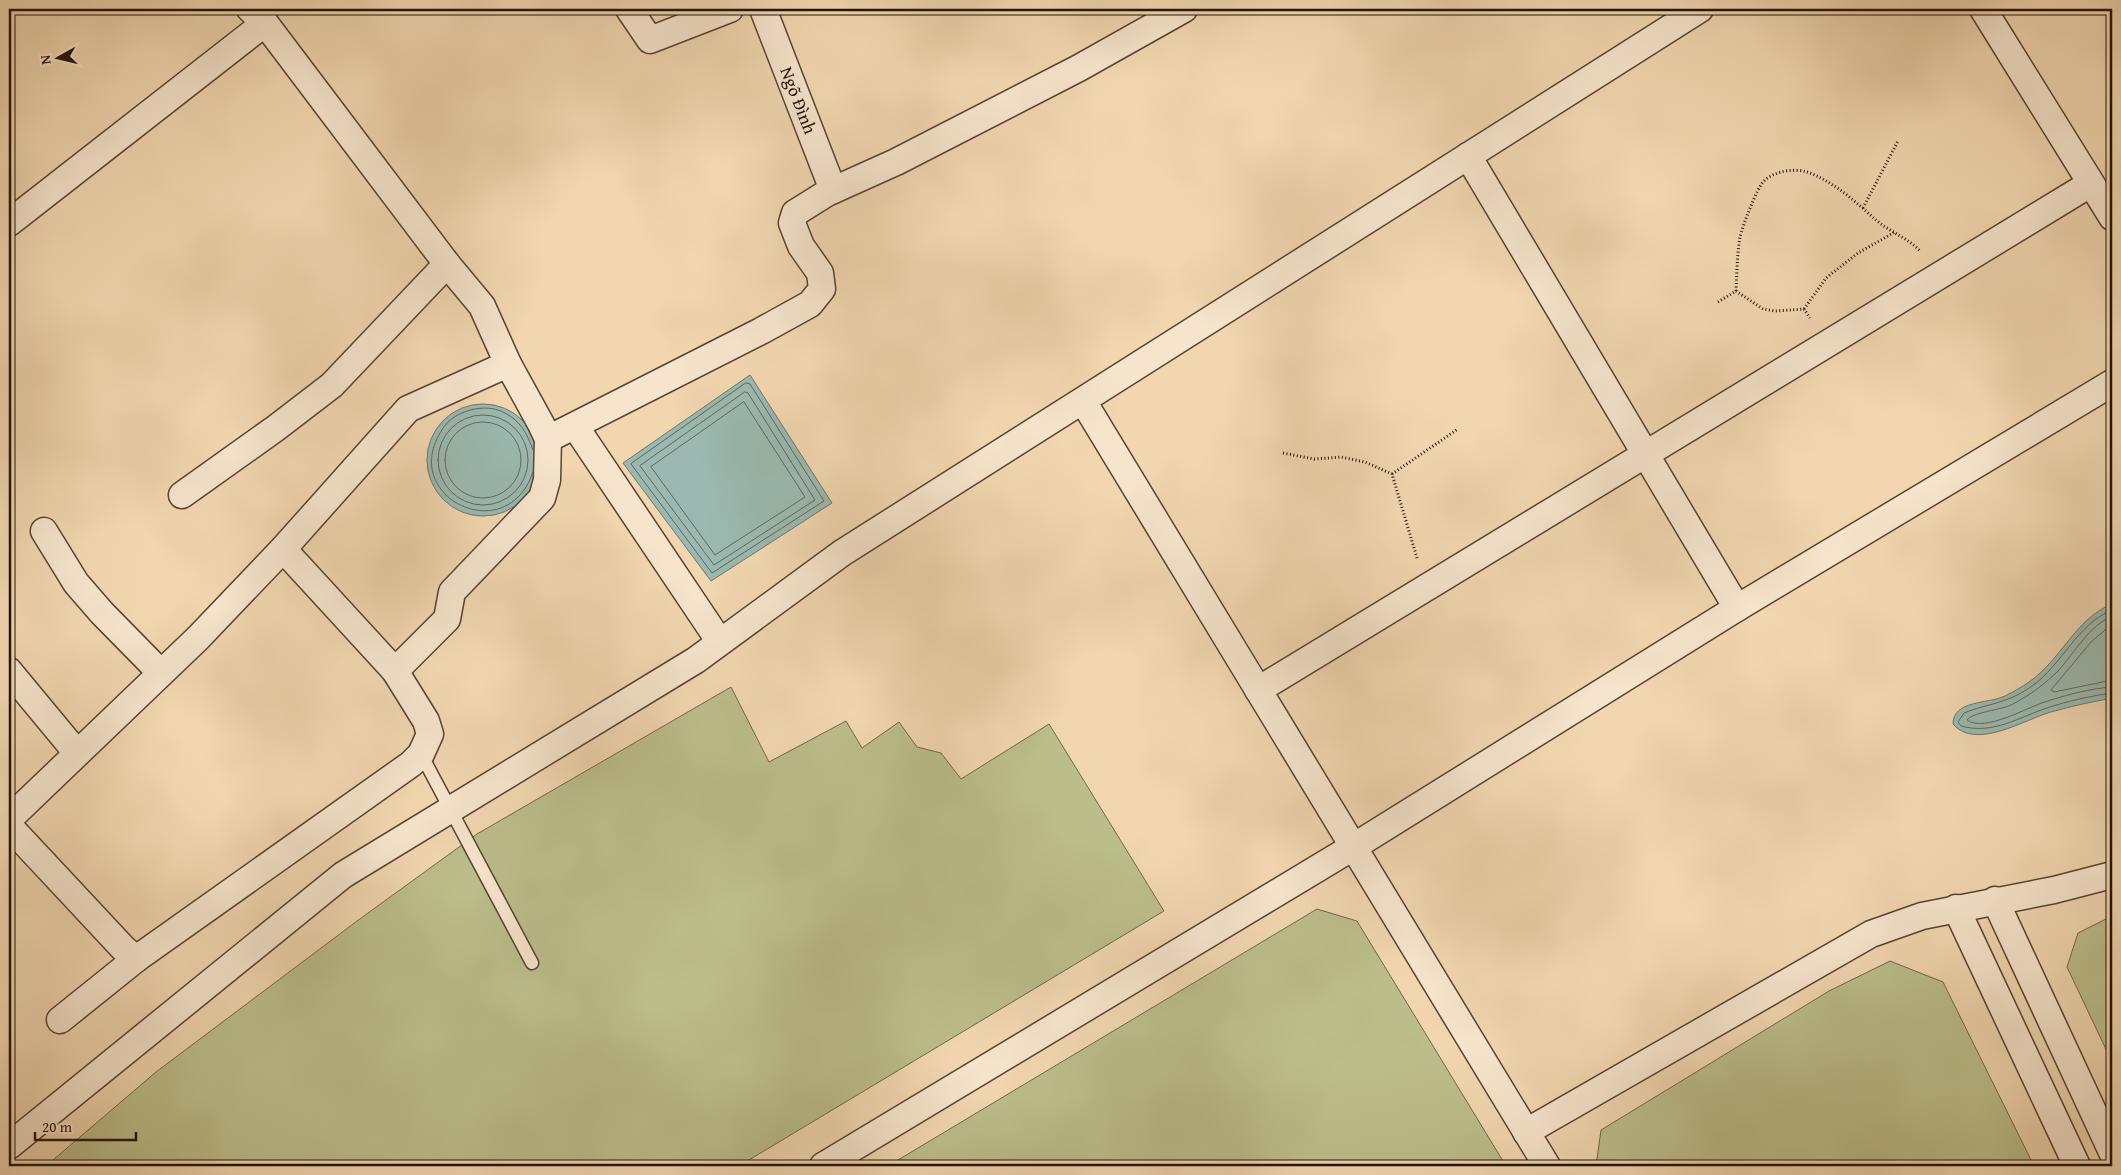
<svg xmlns="http://www.w3.org/2000/svg" width="2121" height="1175" font-family="'Gentium Book Plus',serif">
	<rect width="100%" height="100%" fill="#f1d6b0"/>
	<filter id="stains"><feTurbulence type="fractalNoise" baseFrequency=".004" numOctaves="4"/><feColorMatrix values="0 0 0 0 .2 0 0 0 0 .09 0 0 0 0 .02 0 0 0 .5 -.17"/></filter>
	<radialGradient id="worn" r=".72"><stop offset=".6" stop-color="#630" stop-opacity="0"/><stop offset="1" stop-color="#630" stop-opacity=".3"/></radialGradient>
	<!-- green -->
	<path fill="#bbbd8b" stroke="#70684a" d="M731,687l38,75 77,-41 16,27 37,-26 18,25 24,6 20,26 88,-55 115,187 -425,255h-693l110,-94 201,-151 120,-87z
		M1317,909l40,12 149,245h-618z
		M2112,916v146l-45,-95 11,-34z
		M1890,961l53,21 91,184h-438l5,-36 228,-139z"/>
	<!-- water -->
	<path fill="#9bb9b0" stroke="#6b766e" d="M750,375l82,128 -121,78 -88,-118z
		M427 460a56 56 0 1 1 112 0a56 56 0 1 1-112 0Z
		M2112,604v94c-20,4 -41,8 -61,14 -26,7 -75,39 -98,12 0,-24 35,-20 52,-28 8,-4 17,-9 24,-14 32,-22 46,-63 83,-78z"/>
	<g fill="none" stroke-linecap="round" stroke-linejoin="round">
		<!-- shore -->
		<path stroke="#60665d" stroke-width="1" d="M746,383l4,1 74,117 -112,72 -81,-109z
			M745,392l3,1 67,107 -101,65 -74,-99z
			M744,402l61,95 -90,58 -64,-88z
			M438 460a45 45 0 1 1 90 0a45 45 0 1 1-90 0Z
			M445 460a38 38 0 1 1 76 0a38 38 0 1 1-76 0Z
			M533,472c-25,75 -126,29 -96,-33 4,-9 10,-18 19,-23 14,-8 32,-11 47,-4 17,8 24,21 30,38
			M2112,610c-35,14 -50,55 -80,76 -25,18 -43,17 -68,27l-6,9 3,4c32,9 58,-9 86,-18 17,-6 48,-13 65,-15
			M2112,616c-23,10 -37,36 -53,54 -14,14 -29,25 -46,34 -10,6 -41,8 -46,16 18,13 62,-14 81,-19 18,-6 45,-13 64,-14
			M2112,624l-21,18 -40,48 3,2 58,-12"/>
		<defs>
			<path id="lane" d="M421,754l111,209"/>
			<g id="street">
				<path d="M250,9l15,14 182,241 35,42 26,58 33,60 7,15 -1,41 -5,18 -90,94 -5,27 -52,52"/>
				<path d="M629,9l21,31 80,-31"/>
				<path id="s1" d="M763,9l70,181"/>
				<path d="M1983,9l129,208"/>
				<path d="M1468,156l269,452"/>
				<path d="M9,223l256,-200"/>
				<path d="M1083,401l464,765"/>
				<path d="M575,426l145,216"/>
				<path d="M548,439l213,-108 49,-27 12,-15 -2,-16 -19,-27 -9,-23 3,-10 32,-20 69,-31 183,-94 105,-59"/>
				<path d="M182,495l94,-67 56,-43 115,-121"/>
				<path d="M44,531l32,52 26,30 59,60"/>
				<path d="M9,671l68,82"/>
				<path d="M1258,690l832,-506"/>
				<path d="M9,819l189,-181 85,-89 125,-140 100,-45"/>
				<path d="M9,826l114,122 13,11"/>
				<path d="M1995,900l117,252"/>
				<path d="M1956,908l121,258"/>
				<path d="M60,1020l76,-61 275,-195 10,-10 9,-20 -4,-13 -31,-50 -112,-122"/>
				<path d="M1526,1132l345,-198 51,-18 132,-26 58,-15"/>
				<path d="M9,1146l334,-271 353,-215 146,-107 858,-544"/>
				<path d="M823,1166l535,-322 379,-236 375,-225"/>
			</g>
		</defs>
		<!-- lane casing -->
		<use href="#lane" stroke="#574334" stroke-width="15"/>
		<!-- street casing -->
		<use href="#street" stroke="#574334" stroke-width="29"/>
		<!-- path -->
		<path stroke="#24120a" stroke-width="3" stroke-dasharray="1 2.5" stroke-linecap="butt" d="M1863,208l35,-67
			M1736,291c1,-18 1,-36 4,-54 2,-9 17,-50 24,-56 10,-10 30,-13 43,-9 26,9 49,30 69,48 14,12 32,18 44,31
			M1718,302l18,-11 27,18 12,2 29,-2 6,9
			M1804,309l22,-31 32,-25 37,-21
			M1283,453l31,6 27,-2 24,5 27,12 25,84
			M1392,474l66,-45"/>
		<!-- lane -->
		<use href="#lane" stroke="#f6e4cc" stroke-width="12"/>
		<!-- street -->
		<use href="#street" stroke="#f6e4cc" stroke-width="26"/>
	</g>
	<g text-anchor="middle" stroke-width="4.5" stroke-linejoin="round" paint-order="stroke">
		<!-- street labels -->
		<g font-size="18" fill="#24120a" stroke="#f6e4cc">
			<text dy="6" stroke="none"><textPath href="#s1" startOffset="98">Ngõ Đình</textPath></text>
		</g>
	</g>
	<!-- margin -->
	<rect width="2121" height="1175" fill="none" stroke="#f1d6b0" stroke-width="30"/>
	<rect x="10" y="10" width="2101" height="1155" fill="none" stroke="#24120a" stroke-width="2.5"/>
	<rect x="15" y="15" width="2091" height="1145" fill="none" stroke="#24120a"/>
	<!-- north arrow -->
	<g transform="translate(58 58) rotate(262)" stroke="#f6e4cc" stroke-width="4" paint-order="stroke">
	<path d="M0-4L9 19L0 12L-9 19Z" fill="#24120a"/>
	<text y="-8" font-size="14" font-weight="bold" text-anchor="middle" fill="#24120a">N</text>
	</g>
	<!-- scale -->
	<path d="M35 1132v8h101v-8" fill="none" stroke="#24120a" stroke-width="2.5"/>
	<text x="42" y="1132" font-size="15" fill="#24120a" stroke="#f6e4cc" stroke-width="4" paint-order="stroke">20 m</text>
	<rect width="100%" height="100%" filter="url(#stains)"/>
	<rect width="100%" height="100%" fill="url(#worn)"/>
</svg>
